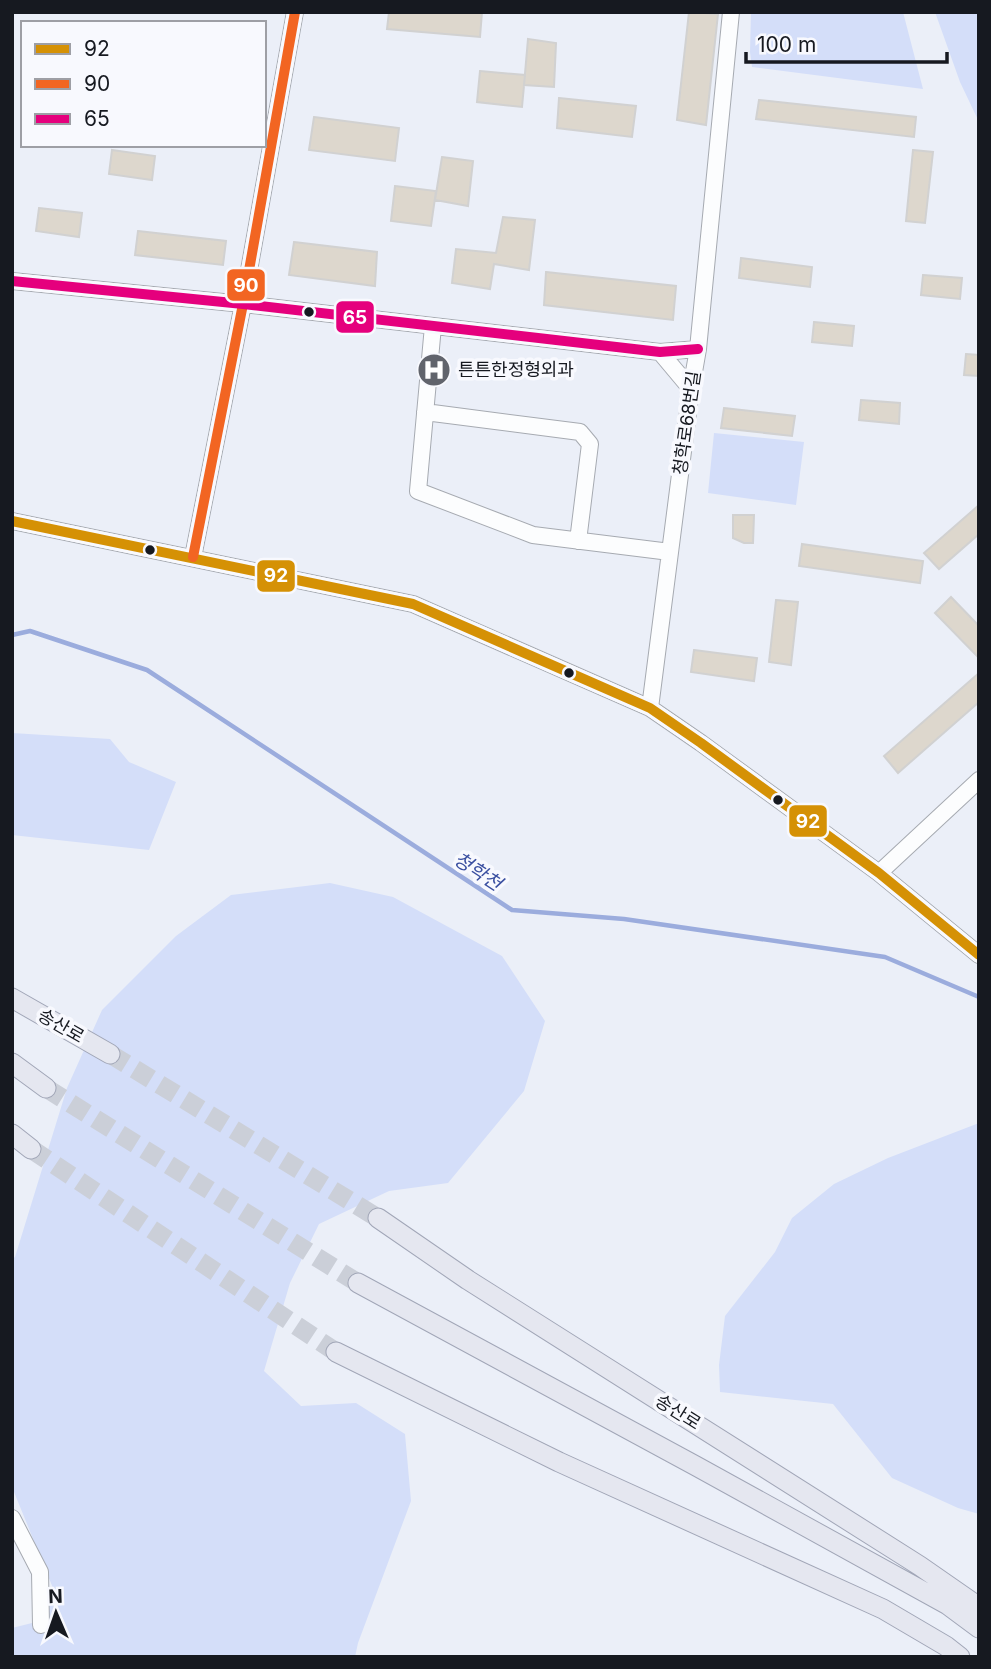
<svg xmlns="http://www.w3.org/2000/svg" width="991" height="1669" font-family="Inter,'Noto Sans KR',sans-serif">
	<rect width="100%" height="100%" fill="#ebeff8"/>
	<!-- green -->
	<path fill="#d4def9" d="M751,12h152l20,77 -171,-22 -2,-15z
		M935,12h44v110l-19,-40z
		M714,433l90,9 -8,63 -88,-12z
		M12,733l98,6 19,23 47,20 -27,68 -137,-15z
		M330,883l63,14 109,59 43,65 -21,70 -76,92 -59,8 -70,33 -29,59 -26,88 37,35 55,-3 49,31 6,67 -53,142 -3,14h-343v-29l20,-5 21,-35 -41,-101v-228l3,-2 52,-169 35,-78 74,-74 55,-41z
		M979,1123v391l-21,-6 -66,-30 -59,-74 -113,-12 -1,-27 6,-49 50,-64 17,-34 42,-34 54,-26z"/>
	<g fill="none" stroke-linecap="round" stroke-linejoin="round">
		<!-- stream -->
		<path stroke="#9bacdd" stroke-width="4.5" d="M12,635l18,-4 117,39 365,240 112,9 261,38 94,40"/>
	</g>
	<!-- building -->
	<path fill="#ddd7cd" stroke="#d1d1d1" stroke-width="2" d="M389,12h93l-2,25 -93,-8z
		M689,12l29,2 -12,111 -29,-5z
		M528,39l28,4 -2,44 -30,-2z
		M480,71l45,4 -3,32 -45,-5z
		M559,98l77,8 -4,31 -75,-9z
		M759,100l157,17 -2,20 -158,-18z
		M314,117l85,11 -4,33 -86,-11z
		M112,150l43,6 -3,24 -43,-6z
		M913,150l20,2 -8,71 -19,-2z
		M442,157l31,4 -5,45 -33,-6z
		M395,186l41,5 -5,35 -40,-5z
		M39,208l43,5 -3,24 -43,-6z
		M503,217l32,3 -6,50 -35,-6 -4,25 -38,-6 4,-34 40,4z
		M138,231l88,10 -3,24 -88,-10z
		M294,242l83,10 -2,34 -86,-11z
		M741,258l71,9 -2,20 -71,-9z
		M546,272l130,14 -3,34 -129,-15z
		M923,275l39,3 -2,21 -39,-4z
		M814,322l40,4 -2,20 -40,-4z
		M966,354l13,1v21l-15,-1z
		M861,400l39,3 -1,21 -40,-4z
		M724,408l71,8 -3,20 -71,-8z
		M979,505v29l-40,35 -15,-16z
		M733,515h21l-1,28h-9l-11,-5z
		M802,544l121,17 -3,22 -121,-17z
		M951,597l28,29v32l-44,-45z
		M776,600l22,2 -7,63 -22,-3z
		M694,650l63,8 -3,23 -63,-9z
		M979,673v29l-81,71 -14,-17z"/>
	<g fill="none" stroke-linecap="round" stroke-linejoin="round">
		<!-- major-tunnel -->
		<path stroke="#cbcfd8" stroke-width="19" stroke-dasharray="19 10" stroke-linecap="butt" d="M110,1054l268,164
			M46,1088l312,195
			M31,1149l305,203"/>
		<defs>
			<path id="minor" d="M12,281l231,23 417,48 38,-3
				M433,326l-15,165 115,44 137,17
				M660,352l31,37
				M425,412l155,20 10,12 -12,97
				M12,521l401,83 237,104 51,35 178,130 100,82
				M193,557l50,-253 52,-292
				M650,708l41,-319 7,-40 33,-337
				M879,873l100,-93
				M12,1518l28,54 1,53"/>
			<path id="major" d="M12,998l98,56
				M12,1063l34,25
				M12,1134l19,15
				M378,1218l90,62 452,286 59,41
				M358,1283l338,183 252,139 31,23
				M336,1352l223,110 324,147 63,37 14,11"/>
		</defs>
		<!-- minor casing -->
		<use href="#minor" stroke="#a6aab1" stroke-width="18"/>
		<!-- major casing -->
		<use href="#major" stroke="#a1a6b7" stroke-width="21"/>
		<!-- minor -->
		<use href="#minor" stroke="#fcfdfe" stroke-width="16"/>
		<!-- major -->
		<use href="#major" stroke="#e5e7f0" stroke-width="19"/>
		<defs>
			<path id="bus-1" d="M12,521l401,83 237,104 51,35 178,130 100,82"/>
			<path id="bus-2" d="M193,557l50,-253 52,-292"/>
			<path id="bus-3" d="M12,281l231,23 417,48 38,-3"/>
		</defs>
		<!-- bus-1 casing -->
		<use href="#bus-1" stroke="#f8f9fe" stroke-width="16"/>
		<!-- bus-2 casing -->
		<use href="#bus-2" stroke="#f8f9fe" stroke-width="16"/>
		<!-- bus-3 casing -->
		<use href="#bus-3" stroke="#f8f9fe" stroke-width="16"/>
		<!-- bus-1 -->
		<use href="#bus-1" stroke="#d59105" stroke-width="10"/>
		<!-- bus-2 -->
		<use href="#bus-2" stroke="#f26522" stroke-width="10"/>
		<!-- bus-3 -->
		<use href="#bus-3" stroke="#e5007d" stroke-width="10"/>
	</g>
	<!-- icons -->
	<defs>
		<symbol id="hospital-disc" viewBox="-11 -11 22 22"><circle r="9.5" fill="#61646c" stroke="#f8f9fe"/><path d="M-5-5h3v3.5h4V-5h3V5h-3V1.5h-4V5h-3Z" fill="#fff"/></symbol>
	</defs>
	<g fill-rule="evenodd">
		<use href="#hospital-disc" x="415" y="351" width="38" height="38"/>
	</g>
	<!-- markers -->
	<g fill="#161920" stroke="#f8f9fe" stroke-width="2.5">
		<circle cx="309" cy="312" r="6"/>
		<circle cx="150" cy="550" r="6"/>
		<circle cx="569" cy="673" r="6"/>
		<circle cx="778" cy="800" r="6"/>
	</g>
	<g text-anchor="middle" stroke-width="7" stroke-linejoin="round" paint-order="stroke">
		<!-- poi labels -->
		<g font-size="18" fill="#161920" stroke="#f8f9fe" text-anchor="start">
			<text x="458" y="376">튼튼한정형외과</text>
		</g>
		<!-- street labels -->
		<g font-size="18" fill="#161920" stroke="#f8f9fe">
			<text transform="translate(687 423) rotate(-82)" y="6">청학로68번길</text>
			<text transform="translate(61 1026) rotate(30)" y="6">송산로</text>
			<text transform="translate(678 1412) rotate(32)" y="6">송산로</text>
		</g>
		<!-- water labels -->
		<g font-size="19" font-style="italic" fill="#3a4fa0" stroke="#f8f9fe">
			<text transform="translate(478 871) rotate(33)" y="7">청학천</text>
		</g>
	</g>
	<g stroke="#f8f9fe" stroke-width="2.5">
		<rect x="226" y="268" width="40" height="34" rx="7" fill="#f26522"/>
		<rect x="335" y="300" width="40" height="34" rx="7" fill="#e5007d"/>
		<rect x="256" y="559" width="40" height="34" rx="7" fill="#d59105"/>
		<rect x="788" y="804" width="40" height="34" rx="7" fill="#d59105"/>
	</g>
	<g font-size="19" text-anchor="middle" font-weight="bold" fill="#fff">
		<text x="246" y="292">90</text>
		<text x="355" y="324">65</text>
		<text x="276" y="582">92</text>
		<text x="808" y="828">92</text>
	</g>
	<!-- border -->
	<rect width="991" height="1669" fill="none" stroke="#161920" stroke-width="28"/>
	<!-- legend -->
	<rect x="21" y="21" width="245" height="126" fill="#f8f9fe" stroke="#9e9fa5" stroke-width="2"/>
	<rect x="35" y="44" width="35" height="10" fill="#d59105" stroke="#9e9fa5" stroke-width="2"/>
	<text x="84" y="56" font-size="21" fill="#161920">92</text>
	<rect x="35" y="79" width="35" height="10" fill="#f26522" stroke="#9e9fa5" stroke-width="2"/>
	<text x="84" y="91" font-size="21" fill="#161920">90</text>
	<rect x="35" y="114" width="35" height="10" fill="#e5007d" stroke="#9e9fa5" stroke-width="2"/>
	<text x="84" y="126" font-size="21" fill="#161920">65</text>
	<!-- north arrow -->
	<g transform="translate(56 1613) rotate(358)" stroke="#f8f9fe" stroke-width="5" paint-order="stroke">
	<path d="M0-5L12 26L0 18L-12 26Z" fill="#161920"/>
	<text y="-10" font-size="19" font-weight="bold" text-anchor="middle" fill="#161920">N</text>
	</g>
	<!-- scale -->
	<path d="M746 52v10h201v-10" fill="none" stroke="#161920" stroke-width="3.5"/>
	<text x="757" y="52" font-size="21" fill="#161920" stroke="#f8f9fe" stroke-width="5" paint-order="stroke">100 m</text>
</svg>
